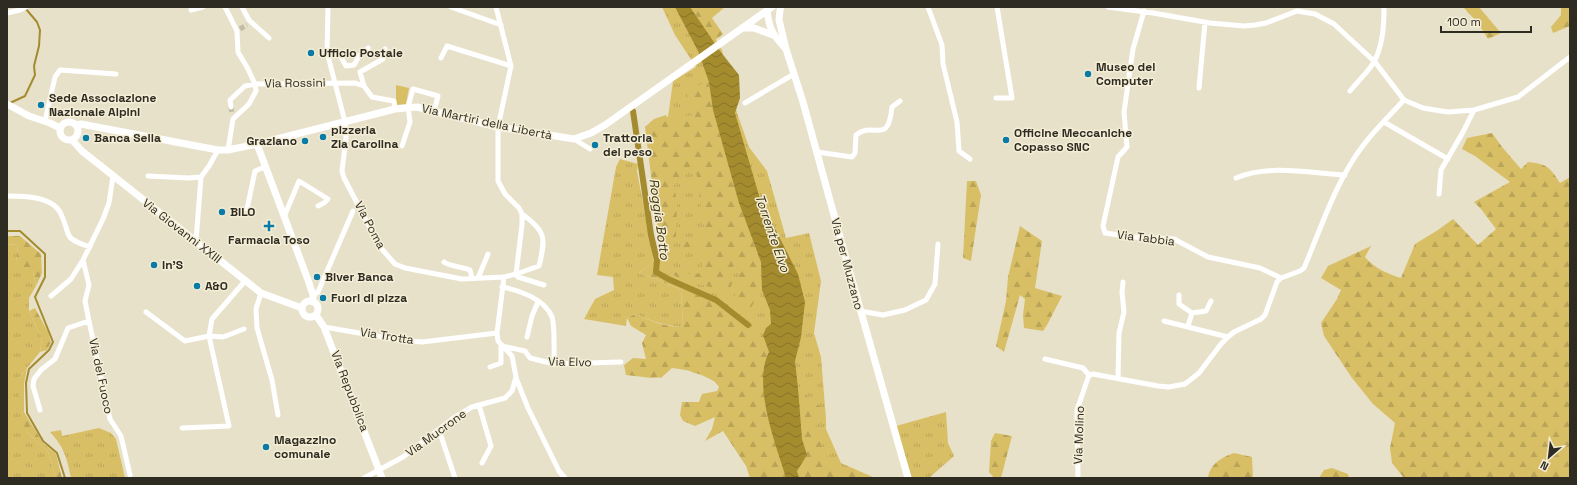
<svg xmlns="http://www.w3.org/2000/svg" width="1577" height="485" font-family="'Space Grotesk',sans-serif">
	<defs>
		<pattern id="grass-tufts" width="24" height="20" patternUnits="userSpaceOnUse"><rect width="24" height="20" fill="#d8bf66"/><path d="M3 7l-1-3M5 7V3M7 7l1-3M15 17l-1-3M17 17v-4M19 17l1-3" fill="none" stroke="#baa458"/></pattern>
		<pattern id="forest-firs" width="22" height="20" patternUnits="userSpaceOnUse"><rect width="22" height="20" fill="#d8bf66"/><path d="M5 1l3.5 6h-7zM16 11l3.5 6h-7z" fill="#baa458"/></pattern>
		<pattern id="water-waves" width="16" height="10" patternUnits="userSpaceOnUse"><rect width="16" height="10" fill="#a48b2e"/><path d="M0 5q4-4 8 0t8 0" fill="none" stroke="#867227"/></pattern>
	</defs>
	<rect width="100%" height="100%" fill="#e8e1ca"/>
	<!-- grass -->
	<path fill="url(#grass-tufts)" d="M662,7h34l26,43 15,63 12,34 18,24 19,67 23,-5 12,48 -7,52 7,24 5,62v10l15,34 34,15h-123l-33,-91 -9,-11 -16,-3 -13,-7 6,-29 4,-49 -33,-16 -1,-12 5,-19 -12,-85v-34l18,-5 5,-36 23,-14 -21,-32z
		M620,159l18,5 -1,7 17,90 -15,12c15,4 27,12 42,16l2,38c-18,-1 -32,-6 -48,-13l-8,4 -1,8 -42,-7 11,-20 19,-9 -1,-13 -16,-2 19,-108z
		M7,244l11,1 -2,17 17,9 3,15 -7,12v13l13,28 -2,13 -21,26 8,54 21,20 8,26h-49z
		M946,412l2,31 6,13 -25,22h-17l-16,-52z
		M99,428l12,5 5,6 9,39h-54c-4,-20 -7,-31 -21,-46l11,-2 1,6z"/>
	<!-- forest -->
	<path fill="url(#forest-firs)" d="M690,7h35l-13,11 11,16 -9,7z
		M1463,7h16l22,26 -13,6 -10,-16z
		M1561,7h9v19l-17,7 -2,-6 10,-12z
		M709,82c6,41 18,80 30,119 9,34 28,61 21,97l-6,4 -6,12 -15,-15c7,-13 10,-20 4,-34l-10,4 7,10 -7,17c-5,-3 -9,-7 -14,-8 -13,-5 -32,-5 -42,-16l18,2 14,-1 -2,-22 -18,2 -1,-11 24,-1 -10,-70 -5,-2 -17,16 3,17 -1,35 -10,9 -7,-6 -14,-113 9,-8 12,-4 3,5 3,1 9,-4 12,-2 -4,-11 -2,-15z
		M1492,133l10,14 19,22 7,-7c19,2 22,5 32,21l10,-6v301h-166l-12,-15 -2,-15 5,-25 -22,-19 -21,-26 -28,-42 -3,-13 16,-24 4,-9 -20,-12 7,-12 43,-20 -6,11c9,11 23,17 36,21l14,-34 23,-14 15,-11 25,26 18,-16 -15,-20 -7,-7 36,-20 -35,-26 -13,-7 5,-11z
		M967,181h9l5,14 -10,66 -8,-3z
		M1020,226l22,15 -7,47 27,8 -15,29 -4,6 -19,-3 -1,-13 2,-16 -5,-4 -16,57 -8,-6 10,-45 2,-24z
		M7,236h13l21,18 1,19 -6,13 -3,-15h-12l-5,-9 2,-17 -11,-1z
		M654,261l1,12 13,7 38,17 47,36 10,2 6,17 -3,6 1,55 19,65h-36l-4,-12 -23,-35 -18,10 7,-12 3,-12 -20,9 -12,-5 -3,-6 2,-13h17l3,-8 15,-3 3,-6c-15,-10 -29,-15 -48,-17l-11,10c-4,-1 -7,0 -10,0 -8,-1 -16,-2 -25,-3l-2,-10 9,-7 13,1 -4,-16 4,-8 -15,-9 -4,-8 8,-4c16,7 31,13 48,13l-2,-38c-15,-4 -27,-12 -42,-16z
		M35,308l13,24 3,10 -4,8 -7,2 2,-13 -13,-28z
		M27,368l-3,16v28l19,31 13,11 6,24h-6l-8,-26 -21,-20 -7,-16 -2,-27 1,-11z
		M803,386l8,23 7,-4 7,5 -1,8 -11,3 5,7 2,12 12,26 36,9 2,3h-71l-2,-7 10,-16 -5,-16 -4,-51z
		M995,433l17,3 -11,42h-7l-5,-6 2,-31z
		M1234,453l18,4 1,21h-45c2,-14 14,-21 26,-25z
		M1332,468l16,6 1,4h-30l5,-8z"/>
	<!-- garden -->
	<path fill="#d8bf66" d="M396,85l13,3 -3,16 -10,1z"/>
	<!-- water -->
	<path fill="url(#water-waves)" d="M675,7h15l30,44 19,24 1,23 -5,15 25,86 38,75 7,28 -4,35 -6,24 3,27 4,51 5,16 -10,16 2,7h-13c-10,-34 -34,-93 -17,-126l-6,-17 3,-7 5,-4 -1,-14 -8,-20 -1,-28 -22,-59 -26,-93 -4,-28 -11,-31z"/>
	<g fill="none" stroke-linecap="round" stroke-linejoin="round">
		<!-- stream -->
		<path stroke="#a48b2e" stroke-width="2" d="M10,103l15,-7 10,-21 -1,-9 5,-20 1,-16 -3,-8 -11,-13
			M7,231h13l25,23v23l-10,20 18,45 -4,8 -20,19 -3,14 1,30 16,28 14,12 8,25"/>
		<!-- canal -->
		<path stroke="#a48b2e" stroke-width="6" d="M633,111l18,124 6,25 -1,12 12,7 48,21 32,25"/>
		<!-- street-tunnel -->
		<path stroke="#c3bda8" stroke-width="5" stroke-dasharray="5 2.5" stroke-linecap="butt" d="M240,29l7,-4
			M231,107l1,7"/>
		<!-- street -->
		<path stroke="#fff" stroke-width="5" d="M225,7l12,24 1,21 10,17 7,15 1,7 -7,13 -16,15 -5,31
			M242,7l7,13 20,18
			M328,7l-1,45 18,70 1,16 -4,33 2,7 36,69 15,17 10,4 57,11 42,-2 12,-3 6,-49v-11l-3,-6 -14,-14 -7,-13v-54l13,-61 -15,-59
			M451,7l50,18
			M928,7l14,38 1,19 14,58 2,29 11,8
			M1108,7l45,6 57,10 34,3 11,-1 11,-2 31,-12 18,3 19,10 41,38 29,38 19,8 12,2 13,2 26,-2 44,-13 52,-40
			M191,10l12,-3
			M1144,11l-11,38 -9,63 3,35 -9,10 -15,69 2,7 27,4 42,2 34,18 52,11 21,10
			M7,13l13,-3 6,-3
			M341,57l5,9 8,-1
			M441,58l6,-12 64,20
			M354,65l5,-9 9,-8
			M364,86l-4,-14 23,-13 2,-10
			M1199,88l6,-66
			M1350,91c8,-10 18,-19 24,-29 9,-17 10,-37 10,-55
			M996,98h16l-15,-91
			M745,103l49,-29
			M231,107l-1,-7 15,-14 10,-2 100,-1 9,3 8,11 22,4 1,8
			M45,121l10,-44 5,-7 56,4
			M1384,122l64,37
			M574,139l16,10
			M402,146l8,-24 -2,-15 5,-18 25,7 -4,16
			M817,152l35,5 3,-4 1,-18c18,-15 32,12 36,-28l8,-6
			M148,176l40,2 13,-1
			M1236,178c33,-14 74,-5 109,-3
			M1439,194l2,-24 22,-38 11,-22
			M7,196c16,0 46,0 54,18 11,23 0,23 29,33
			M247,209l8,-38 10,-4
			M284,217l15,-36 29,18 -4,4 -6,3
			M196,241l5,-64 8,-11 9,-16
			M444,262c4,4 19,5 26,8l2,8
			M516,274l23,-8c7,-28 7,-35 -17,-52
			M516,274l2,3 26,8
			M478,278l10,-24
			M1281,278l19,-7 4,-3c15,-35 28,-75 49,-108 14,-22 33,-41 51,-60
			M502,287c17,3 43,12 50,30 3,10 2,36 2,47
			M261,293l-5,16 1,19 15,52 6,35
			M313,295l5,-3 35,-81
			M1179,295v9l13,9 -4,13
			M51,296l20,-17 12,-19
			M860,311l23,4 22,-5 21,-10 9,-16 3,-40
			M146,312l39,29 24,-5 14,1 21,-8
			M1192,313l14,-2 5,-10
			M89,321l21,98 11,17 9,39
			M1164,321l64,16
			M324,327l76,13 22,2 75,-9
			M527,337l5,-21 6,-14
			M502,346l23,5 5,7 24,6 67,-2
			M1045,359l38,9 6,7
			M490,367l11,-4v-17
			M516,378l12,30 31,63 6,7
			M1118,378l1,-45 5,-21 -2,-19 1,-11
			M479,405l12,41 -9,17
			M40,410l-7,-24 1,-7 7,-9 14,-11 13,-31 21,-7 -4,-20 4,-16 -6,-25 20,-41 6,-16 4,-27
			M182,428l47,-2 -20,-90 3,-17 33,-38
			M439,430l16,48
			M364,478l39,-21 52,-40 17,-10 33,-9 7,-7 4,-14 -4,-21 -14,-15 -1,-8 7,-56
			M1078,478l-1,-68 12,-35 4,-1 65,12 11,1 16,-3 14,-11 22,-29 7,-7 6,-5 27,-13 4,-4 12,-33 4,-4"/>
		<!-- secondary -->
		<path stroke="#fff" stroke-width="7" d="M781,7l-1,3 -1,10 7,29 17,53 45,164 60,212
			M767,10c2,19 6,25 18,38
			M742,28h12l19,7
			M7,104l22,12 21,7 10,5
			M60 131a9 9 0 1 1 18 0a9 9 0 1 1-18 0Z
			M76,125l5,-1 137,26h10l29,-6 138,-35 22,-2 81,20 76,12 17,-6 14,-8 167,-118
			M72,140l10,11 179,142 41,15
			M257,144l51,136 5,15v7
			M302 309a8 8 0 1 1 16 0a8 8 0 1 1-16 0Z
			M316,315l8,12 58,151"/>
	</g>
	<!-- markers -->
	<g fill="#0a7ba4" stroke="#f5eed7" stroke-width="1.5">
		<circle cx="311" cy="53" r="4"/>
		<circle cx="1088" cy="74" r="4"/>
		<circle cx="41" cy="105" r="4"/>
		<circle cx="323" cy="137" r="4"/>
		<circle cx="86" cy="138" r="4"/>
		<circle cx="1006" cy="140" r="4"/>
		<circle cx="305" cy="141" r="4"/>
		<circle cx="595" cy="145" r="4"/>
		<circle cx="222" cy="212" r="4"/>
		<path d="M267 220h4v4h4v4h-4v4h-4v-4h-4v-4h4z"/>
		<circle cx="154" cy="265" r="4"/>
		<circle cx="317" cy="277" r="4"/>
		<circle cx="197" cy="286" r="4"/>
		<circle cx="323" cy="298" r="4"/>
		<circle cx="266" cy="447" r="4"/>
	</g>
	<g text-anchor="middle" stroke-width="3" stroke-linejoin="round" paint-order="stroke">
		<!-- poi labels -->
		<g font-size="12" font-weight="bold" fill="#2e2b22" stroke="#f5eed7" text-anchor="start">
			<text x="319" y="57">Ufficio Postale</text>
			<text x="1096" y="71">Museo del<tspan x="1096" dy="14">Computer</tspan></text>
			<text x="49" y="102">Sede Associazione<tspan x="49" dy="14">Nazionale Alpini</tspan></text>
			<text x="331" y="134">pizzeria<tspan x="331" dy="14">Zia Carolina</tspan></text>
			<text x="1014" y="137">Officine Meccaniche<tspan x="1014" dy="14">Copasso SNC</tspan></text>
			<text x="94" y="142">Banca Sella</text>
			<text x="603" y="142">Trattoria<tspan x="603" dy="14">del peso</tspan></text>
			<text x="297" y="145" text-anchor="end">Graziano</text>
			<text x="230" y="216">BILO</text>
			<text x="269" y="244" text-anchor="middle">Farmacia Toso</text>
			<text x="162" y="269">In'S</text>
			<text x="325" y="281">Biver Banca</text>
			<text x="205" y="290">A&amp;O</text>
			<text x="331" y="302">Fuori di pizza</text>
			<text x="274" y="444">Magazzino<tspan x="274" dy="14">comunale</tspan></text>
		</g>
		<!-- street labels -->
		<g font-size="12" fill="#2e2b22" stroke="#f5eed7">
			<text transform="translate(295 83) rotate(-1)" y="4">Via Rossini</text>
			<text transform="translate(487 122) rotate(12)" y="4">Via Martiri della Libertà</text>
			<text transform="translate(370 225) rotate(62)" y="4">Via Poma</text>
			<text transform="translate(182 231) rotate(38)" y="4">Via Giovanni XXIII</text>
			<text transform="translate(1146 238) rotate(7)" y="4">Via Tabbia</text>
			<text transform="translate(847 264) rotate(75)" y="4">Via per Muzzano</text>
			<text transform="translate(387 336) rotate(9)" y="4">Via Trotta</text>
			<text transform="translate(570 362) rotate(1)" y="4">Via Elvo</text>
			<text transform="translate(101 376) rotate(78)" y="4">Via del Fuoco</text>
			<text transform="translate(350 391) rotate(69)" y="4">Via Repubblica</text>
			<text transform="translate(436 433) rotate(-36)" y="4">Via Mucrone</text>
			<text transform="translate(1079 435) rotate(-88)" y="4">Via Molino</text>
		</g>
		<!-- water labels -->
		<g font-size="13" font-style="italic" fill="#3f340d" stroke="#f5eed7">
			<text transform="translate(660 219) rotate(82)" y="5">Roggia Botto</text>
			<text transform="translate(773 233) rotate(71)" y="5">Torrente Elvo</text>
		</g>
	</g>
	<!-- border -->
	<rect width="1577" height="485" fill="none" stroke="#2e2b22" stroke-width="16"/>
	<!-- north arrow -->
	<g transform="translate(1549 457) rotate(208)" stroke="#f5eed7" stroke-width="3" paint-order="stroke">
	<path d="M0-3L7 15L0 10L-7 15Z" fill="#2e2b22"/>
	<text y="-6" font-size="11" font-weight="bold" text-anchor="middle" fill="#2e2b22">N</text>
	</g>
	<!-- scale -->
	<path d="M1441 26v6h90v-6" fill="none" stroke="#2e2b22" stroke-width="2"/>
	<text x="1447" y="26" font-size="12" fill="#2e2b22" stroke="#f5eed7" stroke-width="3" paint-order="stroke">100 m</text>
</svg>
